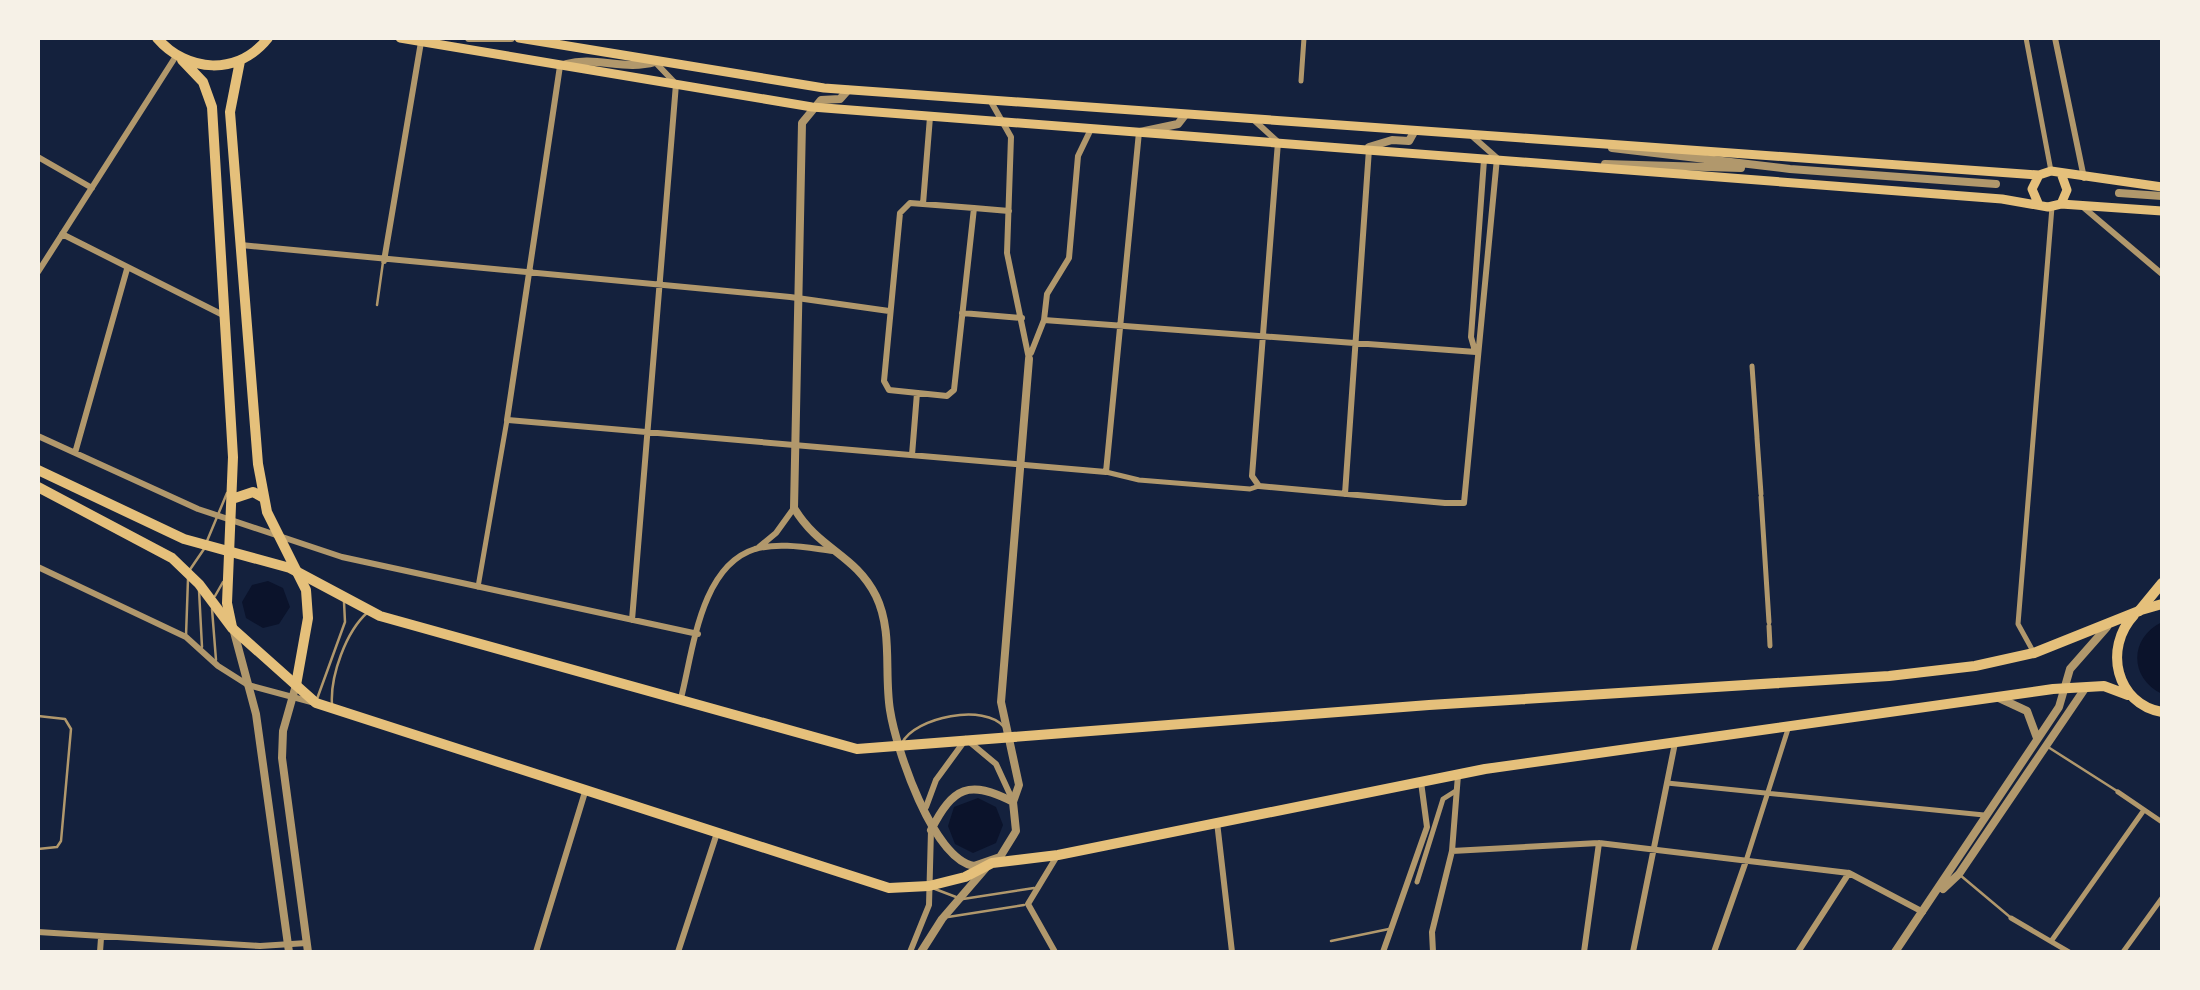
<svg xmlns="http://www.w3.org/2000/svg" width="2200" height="990" font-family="'Alegreya Sans',sans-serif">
	<rect width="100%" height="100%" fill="#14213d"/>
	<!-- water -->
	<path fill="#0b132b" d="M268,581l15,7 7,19 -11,17 -16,4 -17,-10 -4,-16 10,-17z
		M2162,622v72c-33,-16 -33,-56 0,-72z
		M978,798l18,9 7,18 -7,18 -23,10 -18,-9 -7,-18 6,-19z"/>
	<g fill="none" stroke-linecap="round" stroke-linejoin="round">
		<!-- service -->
		<path stroke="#b1986c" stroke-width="2.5" d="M377,305l6,-43
			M207,541l20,-48
			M189,571l15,-22
			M199,590l3,57
			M215,596l8,-14
			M212,609l4,51
			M186,636l2,-57
			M317,699l28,-77 -1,-20
			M332,705c-2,-29 14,-74 36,-93
			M38,716l27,3 6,10 -10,112 -4,6 -19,2
			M902,743c13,-26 83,-40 102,-16
			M2048,747l69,44
			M1960,875l50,42
			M935,889l21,8
			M963,899l71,-11
			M948,917l76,-12
			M1331,941l58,-12"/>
		<!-- pedestrian -->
		<path stroke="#b1986c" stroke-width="5" d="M2026,38l25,133
			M1301,81l3,-43
			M1752,366l5,71
			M1757,438l4,56
			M1106,472l33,8 111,9 9,-3
			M1761,497l8,125
			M478,587l29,-167
			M1769,626l1,20
			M2034,653l-16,-29 34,-417
			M1667,783l317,32
			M2118,792l44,30
			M1746,861l42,-132
			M1417,882l26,-83 11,-7
			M2011,918l58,34
			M2052,940l92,-130
			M2123,952l39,-54"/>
		<!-- minor -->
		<path stroke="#b1986c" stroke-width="6" d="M2055,38l29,140
			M560,66l-53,354 599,52 33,-340
			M990,100l21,37 -4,116 22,106
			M1255,121l23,21 -26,334 7,10 186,17h19l33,-345 -25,-22
			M38,157l54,31
			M910,203l64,5 -20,182 -7,6 -58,-6 -5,-9 16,-168z
			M923,204l7,-87
			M2083,207l79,67
			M974,208l35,3
			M62,234l163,82
			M241,245l549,52 99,14
			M384,261l37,-219
			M38,272l138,-216
			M962,313l60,5
			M1044,320l432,32
			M1475,351l-4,-14 13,-177
			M1031,353l13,-33 3,-26 22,-36 9,-102 13,-27
			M38,436l160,73 144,48 356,77
			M75,453l52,-184
			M912,455l5,-62
			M1345,494l24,-345
			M759,547l17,-14 18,-25
			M38,567l148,70 32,29 30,19 67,18
			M632,620l44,-536 -21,-22
			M681,698c12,-46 19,-132 74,-149 25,-7 53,-1 78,2
			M926,807l10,-27 30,-41 30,25 17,37
			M1217,822l15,130
			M1452,851l147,-8 250,30 74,39
			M38,932l222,14 47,-3
			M100,952l1,-14
			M536,952l49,-160
			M678,952l38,-116
			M910,952l19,-47 2,-75
			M1055,952l-27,-48 29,-48
			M1383,952l44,-125 -6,-45
			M1433,952l-1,-20 20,-81 6,-76
			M1584,952l15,-109
			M1633,952l42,-209
			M1714,952l32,-91
			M1798,952l51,-79"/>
		<!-- tertiary -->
		<path stroke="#b1986c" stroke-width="8" d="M469,38h42
			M566,64c30,-8 59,7 89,-2
			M848,90l-8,9 -19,1 -19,23 -8,385c25,42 61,46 82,88 17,35 8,77 14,114 6,39 43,149 84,156l26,-9 16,-26 -3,-29 6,-17 -18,-83 28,-343
			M1140,132l38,-8 7,-9
			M1369,147l23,-7 17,1 5,-9
			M1612,148l178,21 206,15
			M1605,164l136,4
			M2119,193l43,3
			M234,632l22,82 33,238
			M296,685l-13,46 -1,27 26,194
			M1999,698l28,13 10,27
			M931,830c22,-43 38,-51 82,-28
			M1943,889l16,-15 127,-187
			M921,952l21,-33 43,-50
			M1895,952l164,-245 11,-38 37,-42"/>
		<!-- secondary -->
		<path stroke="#e5c07b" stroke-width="9" d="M400,38l412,69 1190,92 46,8 13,-3 101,7
			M519,38l305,50 1215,87 12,-4 111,16
			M2038,203l-6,-14 7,-14
			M2061,204l6,-14 -5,-14"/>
		<!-- primary -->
		<path stroke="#e5c07b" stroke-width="10" d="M157,38c30,35 81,38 111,0
			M182,60l21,22 9,25 21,350 -6,146 5,24
			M240,61l-10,51 28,352 9,48 39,78 2,28 -12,67
			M235,498l18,-6 11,6
			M2139,611l23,-28"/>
		<!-- trunk -->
		<path stroke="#e5c07b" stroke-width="10" d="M38,470l146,69 106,29 90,48 477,133 572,-44 460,-29 86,-10 59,-13 105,-42
			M38,487l134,71 27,26 33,44 84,75 573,185 40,-2 36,-9 27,-14 66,-8 427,-86 568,-80 51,-3 24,9
			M2141,610l21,-6
			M2134,615c-31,33 -18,89 28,97"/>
	</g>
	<!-- border -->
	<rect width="2200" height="990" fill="none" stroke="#f6f1e7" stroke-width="80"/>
</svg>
